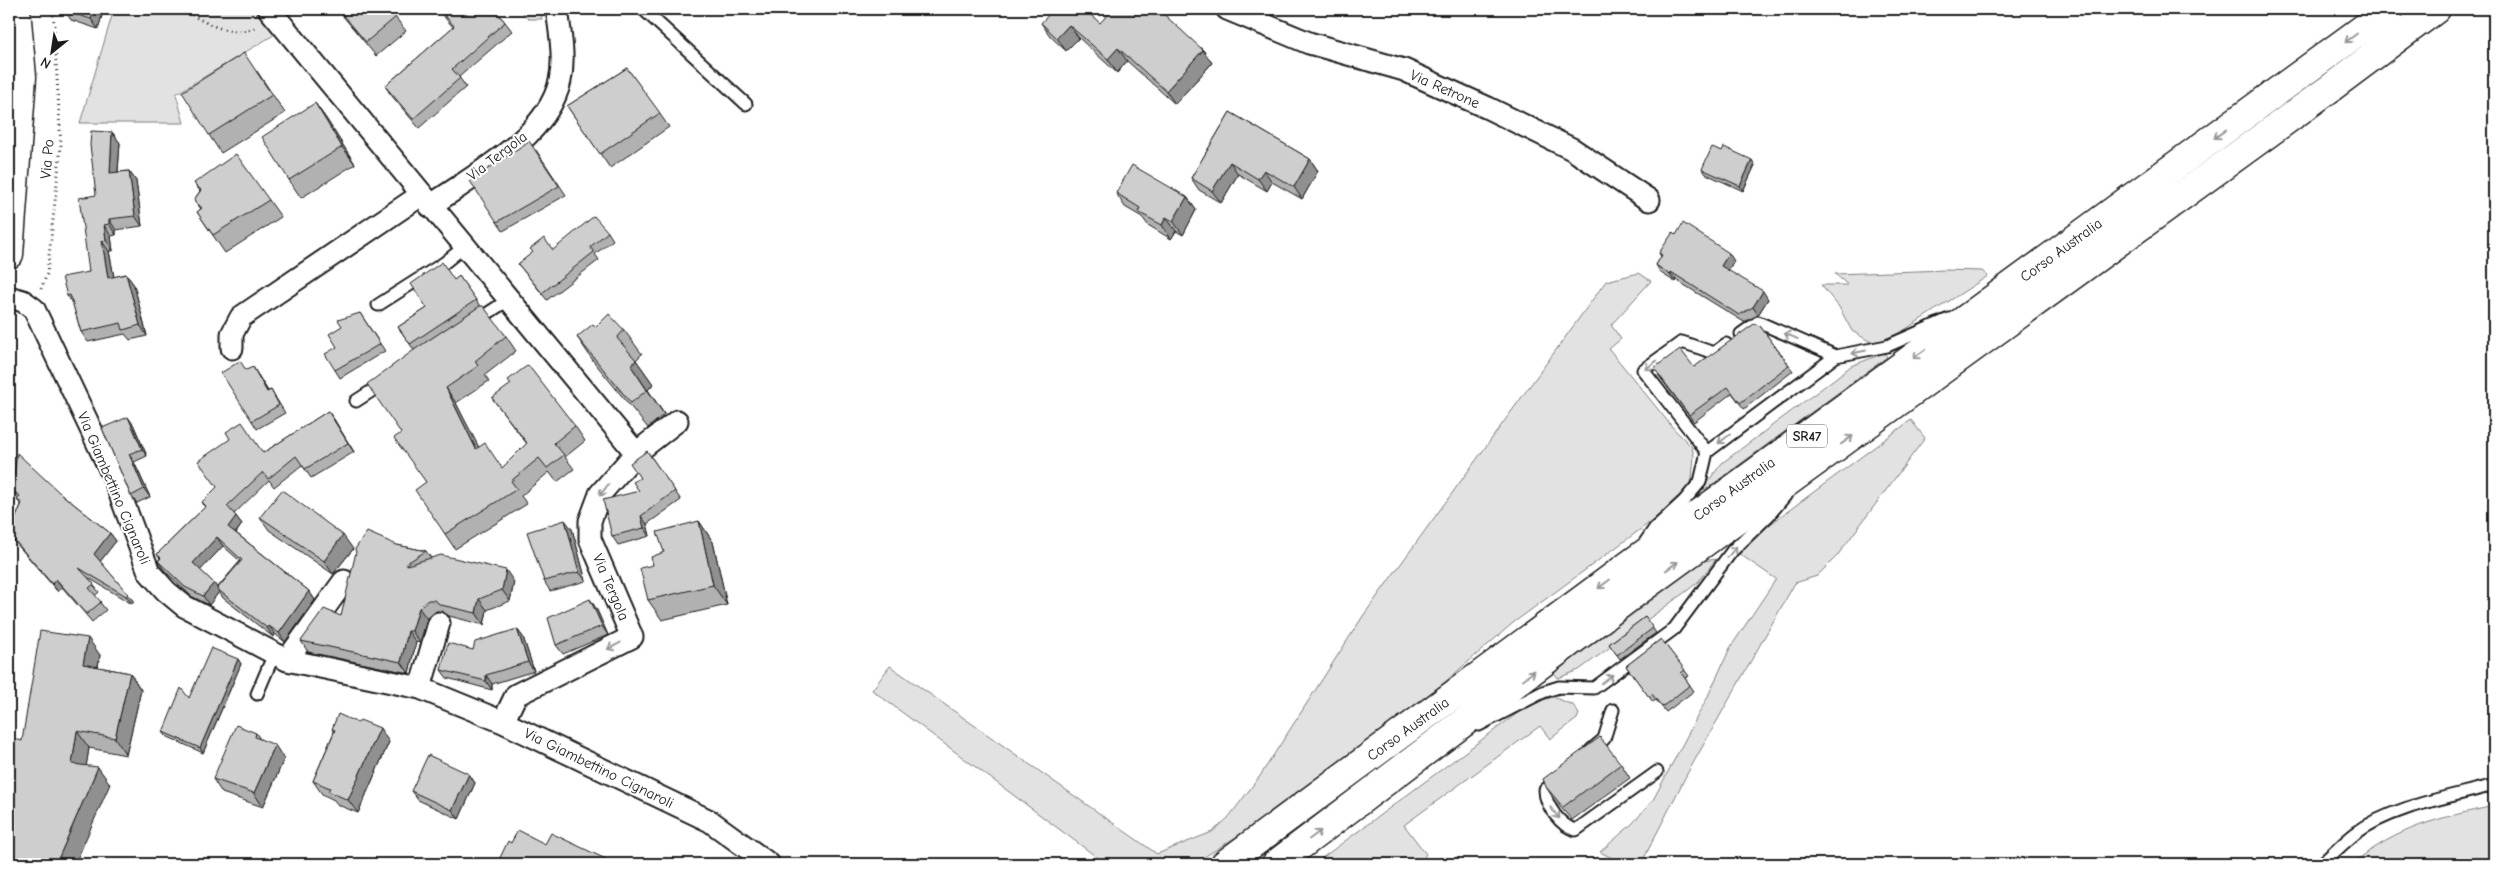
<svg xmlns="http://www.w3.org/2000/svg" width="2503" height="873" font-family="'Comic Neue',sans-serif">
	<rect width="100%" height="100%" fill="#fff"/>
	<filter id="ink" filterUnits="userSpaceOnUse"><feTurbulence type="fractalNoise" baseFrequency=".02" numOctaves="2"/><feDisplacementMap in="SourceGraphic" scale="10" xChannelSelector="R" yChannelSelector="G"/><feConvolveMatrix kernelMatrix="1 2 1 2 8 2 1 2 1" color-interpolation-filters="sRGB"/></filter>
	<g filter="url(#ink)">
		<!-- green -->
		<path fill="#e2e2e2" stroke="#7f7f7f" d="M114,9h141l22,24 -101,61 8,29h-104z
			M520,9h21l1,10h-14z
			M1945,270l37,1 6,5 -93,60 -18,6 -8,-1 -17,-10 -13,-24 -18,-22h27l-13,-11z
			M1639,273l12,8 -40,44 10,14 -12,10 65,80 18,18 2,9 -2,23 -7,11 -29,28 -143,105 -68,59 -188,142 -64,40h-87l-234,-174 18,-24 267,188 55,-22 16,-14 32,-42 103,-160 243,-335z
			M1884,353l3,4 -182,133 -2,-2 19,-25 99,-74 30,-23z
			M1911,420l14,18 -88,118 -20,20 -22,7 -108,191 -46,90h-27l2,-4 -16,-8 32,-28 21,-24 54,-102 23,-50 46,-69 -38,-26 19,-19z
			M1716,559l-18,23 -10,8 -109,80 -21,8 -4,-5 150,-112z
			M1553,697l20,8 6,9 -2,5 -27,20 -10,-13 -136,99 22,29 -6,10h-106l209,-155 17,-8z
			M2494,806v58h-142c46,-37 86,-46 142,-58z"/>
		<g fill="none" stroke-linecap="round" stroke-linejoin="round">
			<defs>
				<path id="lane" d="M643,9l103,95
					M378,305l66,-42 20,-16
					M476,321l32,-21
					M1741,334l17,-12 78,34
					M356,401l28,-18
					M1707,452l-64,-82 39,-28 32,11 12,-9
					M1646,541l9,-13 29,-27 16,-19 7,-30 129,-96 51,-10 62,-27
					M257,694l17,-40
					M1479,725l64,-33 16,-5 35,1 80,-59 58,-78 37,-36 16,-19
					M1591,750l13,-11 9,-29
					M1558,779l-13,11c0,15 16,37 31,40l81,-58
					M2321,864c12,-10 23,-22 35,-31 36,-27 95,-36 138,-48"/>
				<path id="street" d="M269,9l367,444
					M1227,9l82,34 95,27 84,38 84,41 77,51
					M430,206c44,-31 117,-68 130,-125 5,-23 0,-49 -3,-72
					M9,297l14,4 11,8 80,169 35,94 17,19 18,15 103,54 133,28 83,34 207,99 59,43
					M232,348v-14l9,-17 180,-122
					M287,660l57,-79
					M420,688l19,-65
					M503,722l13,-27 116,-58 -42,-98v-18l10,-27 36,-41 41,-32"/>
				<path id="secondary" d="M9,254l13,-177 -6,-68"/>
				<path id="highway" d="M1225,864l404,-299 761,-556
					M1276,864l363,-274 690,-501 107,-80"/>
			</defs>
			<!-- lane casing -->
			<use href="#lane" stroke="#1c1c1c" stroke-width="15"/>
			<!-- street casing -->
			<use href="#street" stroke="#1c1c1c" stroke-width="25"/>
			<!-- secondary casing -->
			<use href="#secondary" stroke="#1c1c1c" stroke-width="31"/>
			<!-- highway casing -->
			<use href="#highway" stroke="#1c1c1c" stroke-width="31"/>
			<!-- path -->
			<path stroke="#1c1c1c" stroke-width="3" stroke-dasharray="1 4" stroke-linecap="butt" d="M184,9c20,15 48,29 73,18
				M41,289l6,-15 14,-128 -8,-137
				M1337,864l2,-2"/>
			<!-- lane -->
			<use href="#lane" stroke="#fff" stroke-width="11"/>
			<!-- street -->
			<use href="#street" stroke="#fff" stroke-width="21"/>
			<!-- secondary -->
			<use href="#secondary" stroke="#fff" stroke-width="28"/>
			<!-- highway -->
			<use href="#highway" stroke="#fff" stroke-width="28"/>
		</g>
		<!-- wall -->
		<path fill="#b1b1b1" stroke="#1c1c1c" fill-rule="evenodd" d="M104,9l-6,20 -27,-9 -6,-9z
			M337,9h52l17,22 -30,25z
			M437,9h57l11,13 7,9 -53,46 7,10 -47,41 -28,-33 -6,-9 68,-59z
			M1041,23h59l103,27 9,13 -37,41 -48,-43 -10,12 -38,-35 -13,13 -16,-15z
			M627,68l42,59 -59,41 -43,-62z
			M257,71l28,42 -64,40 -12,-18z
			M315,103l12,17 28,44 -54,34 -12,-18z
			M1230,112l80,47 8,12 -16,28 -30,-17 -5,9 -29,-17 -17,29 -22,-13 -8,-12z
			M112,132l8,11 -2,29 11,-1 7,10 6,45 -26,4v5l-5,1 2,15h-4l5,26 12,-3 8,11 13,51 -17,4 -5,-6 -37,8 -7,-10 -8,-28 -6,-8 22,-24 7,-77z
			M536,150l30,45 -63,36 -6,-9z
			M1755,165l-12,26 -37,-17 -4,-5z
			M194,183l75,17 12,17 -56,36 -28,-41 4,-3 -7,-9 6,-9z
			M1116,193l71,4 9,13 -13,25 -7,-4 -5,8 -23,-14 -6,-8 -17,-10z
			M608,232l5,8 -18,14 4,6 -52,40 -29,-36 15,-11 20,-3z
			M1676,235l58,26 -6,10 40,28 -10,16 -14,7 -68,-42 -1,2 -14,-9 -5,-8 5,-8 -2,-4z
			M459,276l21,30 26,30 10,15 -31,24 4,6 -33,22 22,44 24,21 25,-24 -35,-46 83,28 10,15 -20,16 9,12 -17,13 -8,-10 -28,24 6,8 -72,45 -10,-15 -19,-52 -25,-49 13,-83 -16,-23 29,-19z
			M360,313l25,38 -45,27 -5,-8 2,-23 5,-21z
			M1760,326l33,45 -49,38 -12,-16 -38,29 -36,-47 36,-8z
			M624,330l18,24 -6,6 17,24 -5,6 16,24 -16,14 -54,-66 -17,-25z
			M258,375l10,16 3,-1 14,23 -28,16 -5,-8z
			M328,411l26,41 -43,26 -9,-13 -28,22 -5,-7 -35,34 8,10 -6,9 73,58 6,9 -30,42 -10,-8 -2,3 -50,-39 -4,-6 -10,13 -18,-9 -27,-26 -6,-9 2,-3 -3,-4 48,-47 -3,-5 15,-15 46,-34zM223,546l17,15 -23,27 -3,-5 -14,-13z
			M133,424l14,32 -13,6 16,35 -13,6 -6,-7 -29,-68z
			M647,451l34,49 -34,24 3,12 -32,9 -6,-9 27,-45 1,-13z
			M12,490l48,3 50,40 6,8 -16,20 34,41 -2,2 -45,-27 12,15 -4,4 11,14 -14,12 -30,-35 -4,5 -43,-50 -6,-8 12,-29 -4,-5 1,-2z
			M260,517l93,32 -20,25 -64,-44z
			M699,521l14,21 14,63 -65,15 -14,-20 5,-35 11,-13z
			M572,529l14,52 -36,10 -6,-10z
			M397,545l29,6 5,7 83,24 -4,19 -23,9 -3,15 -35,-9 -7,-5h-6l-9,8 -7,24 -4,-1 -7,31 -101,-21 -7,-11 40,-25z
			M596,608l12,27 -45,19 -7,-9z
			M1645,617l11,16 -36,26 -11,-15z
			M517,629l6,8 11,34 -42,13v6l-45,-12 -6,-8 32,-20z
			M1661,639l28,37 -4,2 9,13 -28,21 -10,-12 -3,2 -27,-36z
			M100,655l-2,12 32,6 11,17 -15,65 -37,-7 -3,18 24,18 -88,-43z
			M238,659l3,5 -38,89 -37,-17 -3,-4 26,-34z
			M332,729l57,13 -31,71 -20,-8 -4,-5 -12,-6 -9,-13 21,-49z
			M256,733l4,6 24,20 -21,48 -41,-14 -9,-14z
			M1621,764l9,14 -58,42 -17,-19 -9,-14z
			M469,774l6,9 -16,36 -41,-19 -7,-9z"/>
		<!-- shaded-wall -->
		<path fill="#909090" stroke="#1c1c1c" d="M95,9h9l-6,20 -7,-10z
			M1069,25l10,13 -13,13 -9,-13z
			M1118,48l9,13 -10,12 -9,-14z
			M1203,50l9,13 -37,41 -9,-13z
			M315,103l12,17 28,44 -13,-17z
			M112,132l8,11 -3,40 -7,-10z
			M1310,159l8,12 -16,28 -8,-12z
			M1752,160l3,5 -12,26 -3,-5z
			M1230,162l8,12 -17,29 -9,-12z
			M1264,170l8,12 -5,9 -9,-12z
			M129,171l7,10 6,45 -7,-10z
			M1187,197l9,13 -13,25 -10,-14z
			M1166,217l10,14 -5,8 -9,-14z
			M109,219l7,11v5l-7,-11z
			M104,225l7,11 2,15 -7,-11z
			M102,241l7,10 7,37 -8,-10z
			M1729,253l5,8 -8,13 -5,-8z
			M1671,272l5,8 -1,2 -5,-7z
			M126,274l8,11 13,51 -7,-11z
			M1763,291l5,8 -10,16 -5,-8z
			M636,360l17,24 -5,6 16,24 -33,-48z
			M253,367l5,8 15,25 -6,-8z
			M446,388l10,15 31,60 -11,-14z
			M328,411l6,8 20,33 -6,-9z
			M128,417l5,7 14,32 -5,-7z
			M129,454l5,8 16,35 -6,-8z
			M236,516l6,8 -8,11 -6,-8z
			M641,516l6,8 3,12 -6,-8z
			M565,520l7,9 14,52 -7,-9z
			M699,521l14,21 14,63 -14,-20z
			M110,533l6,8 -16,21 -6,-8z
			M343,535l10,14 -20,25 -9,-13z
			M217,537l6,9 -24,26 -6,-9z
			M506,570l8,12 -4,19 -8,-11z
			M56,579l6,8 -4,5 -6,-8z
			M214,583l5,8 -2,-2 2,3 -10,13 -6,-9z
			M309,591l6,9 -30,42 -6,-9z
			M128,594l6,8 -2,2 -6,-8z
			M479,599l8,11 -3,15 -8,-12z
			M590,599l6,9 12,27 -6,-9z
			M419,608l8,11 -7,24 -8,-12z
			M269,626l6,8 -2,3 -6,-9z
			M517,629l6,8 11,34 -6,-9z
			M408,631l8,11 -7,31 -8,-11z
			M88,638l12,17 -5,26 -12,-17z
			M238,659l3,5 -38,89 -3,-5z
			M130,673l11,17 -15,65 -11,-17z
			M486,675l6,9v6l-6,-9z
			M380,728l9,14 -31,71 -10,-13z
			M77,731l12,17 -5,33 -12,-17z
			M275,745l9,14 -21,48 -9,-14z
			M98,767l12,17 -35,80h-19z
			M469,774l6,9 -16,36 -7,-9z"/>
		<!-- building -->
		<path fill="#cecece" stroke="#1c1c1c" d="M65,9h30l-4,10 -26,-8z
			M338,9h51l7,8 -30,25z
			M439,9h55l11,13 -53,47 8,9 -47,41 -28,-33 69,-60z
			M1054,9h30l16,14 13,-14h38l1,1 1,-1h5l45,41 -37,41 -48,-43 -10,11 -39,-34 -12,13 -16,-15z
			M244,53l28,42 -63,40 -27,-43z
			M627,68l33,45 -60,41 -33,-48z
			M315,103l27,44 -53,33 -27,-43z
			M1230,112l80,47 -16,28 -30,-17 -6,9 -28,-17 -18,29 -21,-13z
			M91,131l21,1 -2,41 19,-2 6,45 -26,3v5l-5,1 2,15 -4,1 6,37 18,-4 14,51 -17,5 -2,-7 -40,9 -11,-37 -3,1 -5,-19 27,-5 -10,-74 17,-3 -6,-50z
			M529,141l30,45 -62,36 -27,-41z
			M1712,147l10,4 2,-4 28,13 -12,26 -38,-17z
			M236,154l33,46 -56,35 -16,-23 5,-4 -8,-8 7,-10 -7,-7z
			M1132,165l55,32 -14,24 -7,-4 -4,8 -24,-13 2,-4 -24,-15z
			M594,216l14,16 -18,15 4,5 -52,41 -24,-29 15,-12 -3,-3 14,-11 9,12z
			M1683,223l46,30 -8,13 42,25 -10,16 -14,8 -68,-43 -1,3 -14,-10 6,-10 -3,-2 14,-21 3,3z
			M442,262l12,18 5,-4 17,24 -66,44 -12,-17 29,-19 -16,-24z
			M480,306h3l23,30 -31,25 3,5 -32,22 30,61 9,-6 17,25 25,-25 -35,-45 19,-14 -3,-4 20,-15 47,61 -21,17 10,12 -17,13 -8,-10 -28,23 6,8 -72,45 -30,-44 11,-8 -32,-44 7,-5 -34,-49 47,-34z
			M360,313l20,31 -45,26 -10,-16 12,-7 -8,-13 13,-8 -4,-6z
			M609,314l15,16 -7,8 19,22 -5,6 16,24 -16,13 -54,-66 16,-13 3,3z
			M1754,324l6,2 29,39 -49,38 -12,-16 -39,28 -35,-47 26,-19 14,18z
			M240,361l6,9 7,-3 14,25 4,-2 8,15 -27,16 -31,-48z
			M328,411l20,32 -43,26 -9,-13 -28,23 -5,-7 -36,34 9,10 -8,11 81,64 -30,42 -10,-7 -2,2 -50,-39 25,-29 -25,-23 -24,26 21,20 -11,13 -18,-9 -27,-26 3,-3 -4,-4 49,-48 -4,-4 15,-15 -19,-26 32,-22 -4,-7 16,-10 21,31z
			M128,417l14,32 -13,5 15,35 -13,7 -29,-68z
			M647,451l28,40 -34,25 3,12 -32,8 -9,-36 36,-9 -6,-9 7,-4 -10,-15z
			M17,453l43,40 50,40 -16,21 34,40 -2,2 -47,-28 15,16 -5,4 12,14 -14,12 -31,-35 -4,5 -43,-50 13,-31 -5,-3 3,-4 -8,-6z
			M282,490l61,45 -19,26 -64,-44z
			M565,520l14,52 -35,9 -17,-49z
			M699,521l14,64 -65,15 -8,-32 13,-3 -2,-8 13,-5 -7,-20z
			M367,532l30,13 29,6 -19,12v2l34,-10 65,15 -4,20 -23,9 -3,14 -35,-8 -7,-5h-6l-9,8 -7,23h-4l-7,31 -100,-21 23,-32 17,7 15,-64 -1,-3z
			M590,599l12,27 -46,19 -8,-27z
			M1645,617l8,11 -36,27 -8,-11z
			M517,629l11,33 -42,13v6l-45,-11 7,-27 25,7 2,-8z
			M40,631l48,7 -5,26 47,9 -15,65 -38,-7 -5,33 26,3 -42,97h-47v-98l3,-28 10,3z
			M1661,639l24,31 -4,3 9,12 -28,22 -10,-13 -3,3 -23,-31z
			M211,648l27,11 -38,89 -37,-16 18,-44 8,10z
			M338,714l20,9 2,-3 20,8 -32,72 -20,-9 2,-3 -17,-7 22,-51 -3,-1z
			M236,725l20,8 -1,4 20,8 -21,48 -41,-14z
			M1600,737l21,27 -58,43 -17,-20 -3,-8z
			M428,755l41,19 -17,36 -41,-19z
			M518,830l27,14 6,-11 61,29 -1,2h-114l11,-23 3,2z"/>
		<!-- one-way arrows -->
		<defs><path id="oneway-shaft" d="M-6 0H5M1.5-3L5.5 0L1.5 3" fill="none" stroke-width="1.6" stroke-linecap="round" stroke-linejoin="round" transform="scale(1.25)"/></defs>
		<g stroke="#999">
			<use href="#oneway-shaft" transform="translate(2351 38) rotate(143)"/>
			<use href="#oneway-shaft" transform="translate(2220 134) rotate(144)"/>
			<use href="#oneway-shaft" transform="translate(1791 336) rotate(-156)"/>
			<use href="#oneway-shaft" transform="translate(1859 352) rotate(169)"/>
			<use href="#oneway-shaft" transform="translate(1919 354) rotate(144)"/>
			<use href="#oneway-shaft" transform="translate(1651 365) rotate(144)"/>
			<use href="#oneway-shaft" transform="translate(1724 439) rotate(143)"/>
			<use href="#oneway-shaft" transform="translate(1847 440) rotate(-36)"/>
			<use href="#oneway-shaft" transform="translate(604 490) rotate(128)"/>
			<use href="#oneway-shaft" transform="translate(1732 552) rotate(-51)"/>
			<use href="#oneway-shaft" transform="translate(1672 566) rotate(-36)"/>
			<use href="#oneway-shaft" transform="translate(1604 584) rotate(143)"/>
			<use href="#oneway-shaft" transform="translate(614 646) rotate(153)"/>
			<use href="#oneway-shaft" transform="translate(1529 675) rotate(-37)"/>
			<use href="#oneway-shaft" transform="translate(1607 679) rotate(-37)"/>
			<use href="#oneway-shaft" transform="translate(1555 813) rotate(51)"/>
			<use href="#oneway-shaft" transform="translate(1315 835) rotate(-37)"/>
		</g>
	</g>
	<g text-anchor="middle" stroke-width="4" stroke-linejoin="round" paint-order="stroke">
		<!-- shield labels -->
		<rect fill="#fff" stroke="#606060" stroke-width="1" x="1787" y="424.5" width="40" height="23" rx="4"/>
		<g font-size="14" font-weight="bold" fill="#1c1c1c">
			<text x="1807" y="441">SR47</text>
		</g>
		<!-- street labels -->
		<g font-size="15" fill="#1c1c1c" stroke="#fff">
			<text transform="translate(1445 89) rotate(24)" y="5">Via Retrone</text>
			<text transform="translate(497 156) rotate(-37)" y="5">Via Tergola</text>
			<text transform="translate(47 159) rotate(-85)" y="5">Via Po</text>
			<text transform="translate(2061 250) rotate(-36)" y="5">Corso Australia</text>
			<text transform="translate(114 488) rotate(67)" y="5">Via Giambettino Cignaroli</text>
			<text transform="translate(1734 489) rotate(-36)" y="5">Corso Australia</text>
			<text transform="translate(611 587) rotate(67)" y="5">Via Tergola</text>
			<text transform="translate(1408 729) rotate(-36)" y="5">Corso Australia</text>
			<text transform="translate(599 768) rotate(26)" y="5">Via Giambettino Cignaroli</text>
		</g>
	</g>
	<!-- margin -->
	<rect width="2503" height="873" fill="none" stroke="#fff" stroke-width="30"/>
	<rect x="15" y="15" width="2473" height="843" fill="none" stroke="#1c1c1c" stroke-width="2" filter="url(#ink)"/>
	<!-- north arrow -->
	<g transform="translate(52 52) rotate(210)" stroke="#ffffff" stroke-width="4" paint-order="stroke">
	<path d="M0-4L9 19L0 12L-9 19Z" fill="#1c1c1c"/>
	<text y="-8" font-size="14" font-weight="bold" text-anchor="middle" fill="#1c1c1c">N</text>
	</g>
</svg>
